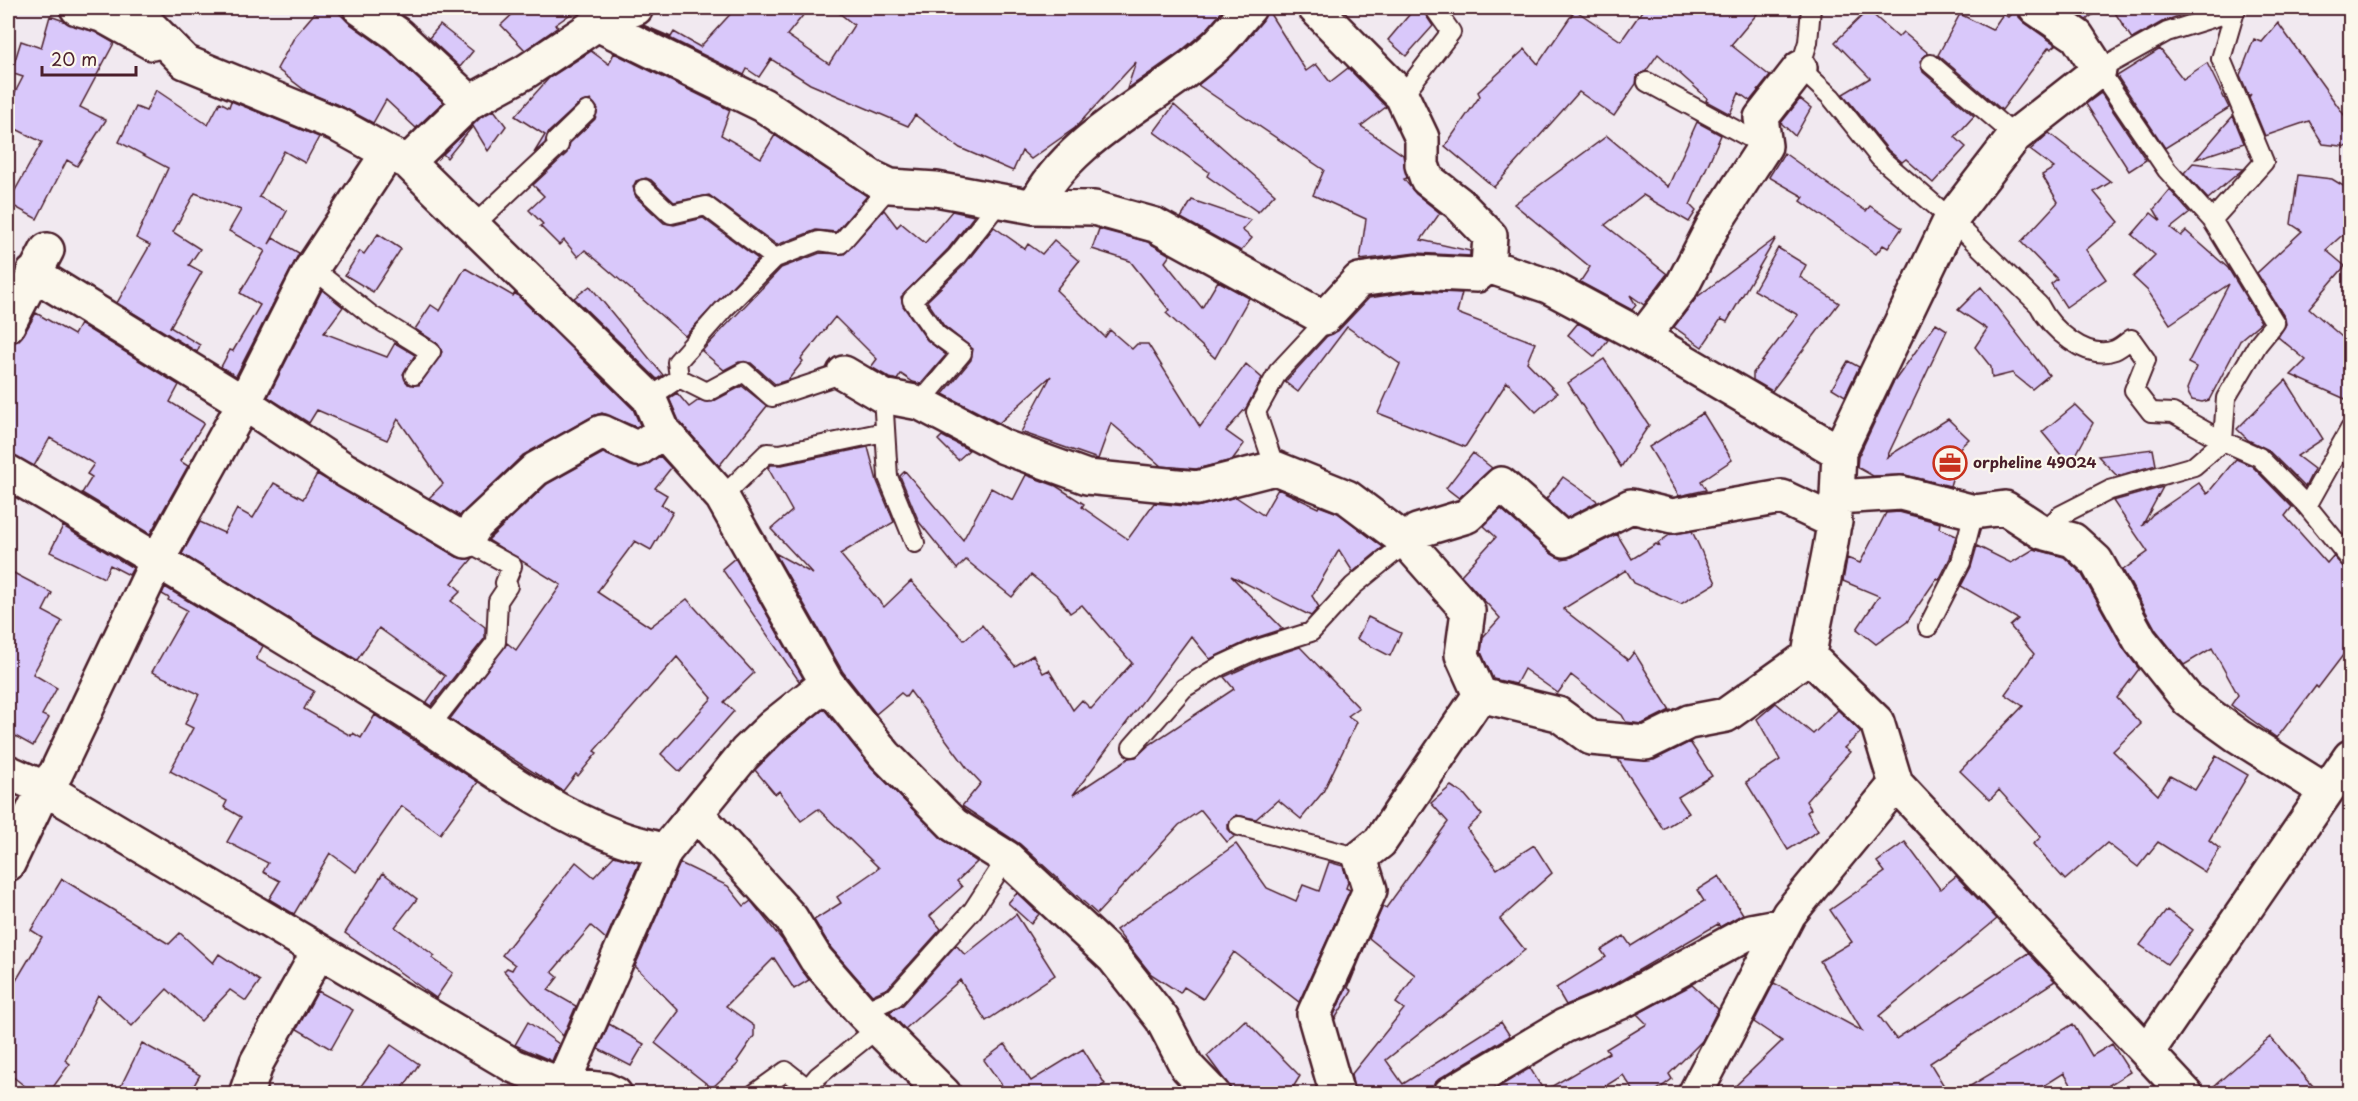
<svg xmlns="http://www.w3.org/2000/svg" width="2358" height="1101" font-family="'Playpen Sans',sans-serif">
	<rect width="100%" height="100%" fill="#f1e9f0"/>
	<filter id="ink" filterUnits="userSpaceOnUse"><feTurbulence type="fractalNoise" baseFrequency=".0167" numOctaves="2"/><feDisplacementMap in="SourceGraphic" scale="12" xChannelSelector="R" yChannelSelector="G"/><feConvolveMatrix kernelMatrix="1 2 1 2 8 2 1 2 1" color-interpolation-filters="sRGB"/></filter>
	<g filter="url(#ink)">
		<!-- building -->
		<path fill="#d9c8fa" stroke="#4a1f2b" stroke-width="1.5" d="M319,8h15l15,15 40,29 54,50 -27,26 -30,-28 -13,23 -30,-16 -36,-15 -30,-23 18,-33z
			M519,8h60l-24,17 3,2 -33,23 -24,-25z
			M736,8h73l-22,27 42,29 25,-39 -21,-17h392l-18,21 -26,22 -54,38 9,-27 -61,66 -44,31 -9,-8 -9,20 -53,-23 -45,-33 -7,11 -98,-42 -39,-25 -12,18 -12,-8 -3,6 -101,-50 28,12 3,-5 26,15z
			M1415,8l8,3 10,15 -27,30 -18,-16z
			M1644,8h118l-31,37 39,31 -20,25 -11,-8 -9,21 -24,-13 1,-3 -49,-44 -12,17 -9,5 -1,8 -22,32 -35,-24 -85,95 -49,-41 35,-50 -2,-4 47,-43 13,15 37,-54 46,31z
			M2017,8l2,9 6,6 31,22 -5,4 -2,-2 -47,63 -64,-55 22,-41 32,16 11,-16 5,3z
			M2069,8h32l-15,12z
			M2112,8h88l-38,14 -30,17z
			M1267,9l39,62 10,-7 14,18 18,-14 38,39 -25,19 42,29 4,23 -3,1 12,15 24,19 -19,27 49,11v5l-54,-3 -56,7 6,-41 -53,-24 11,-25 -126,-85 40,-35 25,-30z
			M1868,10l30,27 5,-5 25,21 -8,8 3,11 51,44 -19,21 11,10 -33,36 -27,-24 -4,3 -14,-12 -45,-56 27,-16 -35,-36z
			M50,16l45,16 19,11 -34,64 26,13 -29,46 -10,-6 -30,59 -29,-16 34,-61 -34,-17v-19l15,-29 -12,-4 10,-32 20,7z
			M2278,23l72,100v24l-27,-3 -14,-23 -44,15 -16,-39 2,-3 -2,2 -9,-21 14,-36 8,3z
			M440,25l33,26 -13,16 -31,-29z
			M2160,49l23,30 24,-16 22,45 -64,40 -48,-72z
			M591,51l18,13 5,-11 116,57 -9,25 40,23 14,-23 92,61 -31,36 -20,-2 -39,15 -68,-50 -35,7 -23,-22 -5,-2 -10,3 -3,6 3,10 28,26 10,2 29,-7 55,41 -73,77 -100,-86 -7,7 -14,-17 -5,5 -19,-19 3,-2 -14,-14 15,-14 -11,-11 34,-32 3,-10 25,-24 3,-10 -7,-9 -11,3 -32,30 -3,10 -11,10 11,-18 -30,-19 34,-38z
			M156,90l52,35 12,-23 9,5 2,-6 88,36 -14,26 -21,-12 -25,46 28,14 -18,33 4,-6 26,15 -63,123 -15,-9 9,-17 3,1 27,-46 -20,-12 25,-42 -36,-20 12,-21 -46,-17 -22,39 27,17 -11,16 13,7 -32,55 30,18 -3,7 -80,-49 33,-58 -14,-7 32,-70 -49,-26 17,-35 10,4z
			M2101,93l45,67 -17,11 -43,-67z
			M1800,99l11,9 -16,28 -14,-13z
			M1174,105l101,89 -17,18 -51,-36 2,-4 -55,-40z
			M494,110l12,16 -18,25 -15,-25 -26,32 -4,-4 38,-37z
			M2233,116l11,27 -48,16 28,-33z
			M1697,122l24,13 -31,70 6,6 -7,11 -46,-27 -38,30 62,49 -23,31 -14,-10 6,10 -4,5 -52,-28 10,-15 -76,-63 93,-68 61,51z
			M2049,133l62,49 -17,10 25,30 -33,28 20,29 -40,28 -15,-23 6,-5 -36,-37 37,-40 -16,-27 12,-7 -24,-18z
			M1784,153l82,58 4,-5 32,22 -14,20 -5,-3 -7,9 -75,-53 3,-4 -35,-20z
			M2193,163l50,6 -35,30 -24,-26z
			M2298,175l34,4 18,11v38l-24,22 19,16 -36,42 41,36v57l-59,-26 15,-15 -28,-23 8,-13 -1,-6 -28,-45 45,-42 -11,-7z
			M2170,190l20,23 -19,15 10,8 5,-5 42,37 33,54 -20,17 -32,61 -7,2 -10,-2 -3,-5 -2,-6 9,-22 -8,-4 41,-79 -59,40 -22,-33 -15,-14 22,-22 -23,-20 19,-22 10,8 -7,-12z
			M1192,200l59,20 -9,10 10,8 -11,13 -60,-33z
			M884,210l13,17 4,-4 24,20 27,-32 22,5 -26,33 -47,48 2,9 24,34 19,15 -25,29 -8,-2 -12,-8 -4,6 -7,-2 -19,-11 6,-8 -42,-42 -34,42 2,2 -15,19 -13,4 -24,-21 -12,-1 -15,8 -22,-19 79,-83 39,-15 24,1z
			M994,227l31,22 3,-5 14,10 12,-14 25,21 -23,29 49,47 5,-7 22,19 5,-5h11l52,83 46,-63 16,14 -16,30 -20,23 18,13 -12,16 -36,9 -35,-3 -50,-43 -13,36 -77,-27 30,-56 -52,47 -56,-29 28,-34 2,-11 -29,-23 -17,-25 37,-36z
			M1099,229l49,13 22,13 -5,7 37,46 16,-27 31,17 -34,60 -49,-45 3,-3 -39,-49 -38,-12z
			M378,234l23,15 -28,43 -28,-17 15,-24 4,3z
			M1776,238l-49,84 -6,-3 -19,28 -28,-20 23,-30z
			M1778,248l28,17 -6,12 39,26 -67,88 -19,-11v-7l45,-58 -44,-25z
			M465,268l48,28 2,-3 118,116 7,16 -4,2 -34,-14 -9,3 -70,39 -63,61 -31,-18 14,-14 -45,-65 -11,21 -70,-30 -8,13 -41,-26 54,-107 21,17 -19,26 63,24 8,-14 20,12 -12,19 5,10 11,1 23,-33 -5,-9 -22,-14 16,-24 9,6z
			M590,286l73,89 -6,4 -83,-81z
			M1981,287l68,88 -17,14 -20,-16 -20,5 -1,-11 -16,-20 12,-18 -29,-19z
			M1416,291l46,2 -5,20 78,30 -8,19 30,31 -21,19 -29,-30 -42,65 -87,-34 22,-49 -53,-37 -49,65 -13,-10 42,-46 11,-5 31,-33z
			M36,313l38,22 6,-11 99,61 -9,17 34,21 -24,38 8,5 -38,68 -68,-41 10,-16 -5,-3 7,-10 -44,-26 -16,28 -26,-13v-109l10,-3 6,-7z
			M1578,323l30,17 -13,17 -27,-22z
			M1936,323l11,7 -60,127 61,-38 21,20 -18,17 7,3 -8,27 -45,-11 -32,1 -16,-9 1,-10 35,-74z
			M1604,359l45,66 -28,42 -53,-84z
			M1848,361l11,6 -14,29 -13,-8z
			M2286,380l37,59 -26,17 17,13 -9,18 -38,-38 -19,-9 -11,-11z
			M742,386l25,20 -48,60 -40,-45 -10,-23 8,-5 12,14 10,-7 13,2z
			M2075,405l18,18 -23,43 -28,-34z
			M1703,413l29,47 -31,21 5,9 -27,6 -30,-49z
			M942,436l27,14 -11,10 -20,-20z
			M868,447l9,34 17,41 -54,32 44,53 27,-26 53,59 18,-15 33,41 18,-11 10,18 6,-3 24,40 9,-10 9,9 41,-46 -50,-58 -12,8 -12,-17 -27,-21 -19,22 -46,-37 -9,9 -38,-47 -19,-46 5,-5 58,69 28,-52 22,12 13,-25 30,11 28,18 -2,3 46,32 26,-36 42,4 40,-10 27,18 15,-26 40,19 1,-2 19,7 45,34 -30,25 -14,-22 -27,46 7,11 -8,9 -80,-40 52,53 -31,10 -42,20 -19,-23 -118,159 56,-37 7,-1 13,-12 85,-56 -10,-12 37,-17 39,-13 59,61 -11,8 9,6 -34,70 -22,27 -23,-19 -22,19 -20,-4 -8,9v5l7,7 -8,6 -26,-32 -22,15 -82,89 -77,-70 -58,-38 19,-23 -14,-15 -57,-77 -4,6 -5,-4 -25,21 -33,-42 -68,-119 38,21 -42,-45 21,-18 -24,-43 3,-3h11z
			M2153,449l3,16 -39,11 -19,-20z
			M603,453l36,15 21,-12 11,12 -16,20 12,7 -6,10 12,7 -22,38 -16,-9 -38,51 53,35 37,-28 67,74 -30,29 10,9 -54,61 -19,-18 51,-56 -35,-41 -83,94 3,2 -19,23 -2,-2 -13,17 -113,-72 57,-76 9,7 45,-65 -73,-45 59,-56z
			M1473,453l19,15 -33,30 -13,-10z
			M2236,459l16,7 40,41 -7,9 42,47 6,-7 17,18v72l-32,42 -2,-2 -39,52 -46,-33 7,-10 -26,-47 -28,17 -28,-35 -33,-60 25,-18 -35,-51 50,-14 -21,39 10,-11 47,-32 8,11z
			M317,474l140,83 16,1 -21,25 9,8 -10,10 34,26v11l-54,68 -5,-3 19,-27 -66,-48 -22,32 -175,-106 18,-32 24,11 13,-24 16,9 21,-35 29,16z
			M1563,477l33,23 1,2 -30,16 -21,-19z
			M1501,509l51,45 10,5 10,-2 45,-23 15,25 24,-15 4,3 -2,-4 13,-9 21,-3 24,52 -35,21 -47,-21 -8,-13 -63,39 65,51 6,-8 36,58 -28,14 -16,-2 -4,-7 -51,-40 -13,18 -34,-24 -8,15 -23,-5 -12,-27 2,-15 17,-19 -39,-43 35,-38 -12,-11z
			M1899,512l41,11 -1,5 17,8 -6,22 -11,22 -2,-2 -30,44 -31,22 -19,-15 22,-33 -36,-15 4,-23 13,5 26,-50z
			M63,526l70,42 -4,7 -19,-10 -6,13 -54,-26z
			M1977,546l34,17 23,-14 30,8 17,16 43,76 15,20 -22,29 24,26 -28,27 45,44 12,-19 25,14 21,-34 32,19 -39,65 11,9 -15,23 -47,-30 -20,25 -31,-24 -42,37 -32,-36 8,-7 -42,-47 -9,10 -30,-29 63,-65 -18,-12 29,-40 -24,-28 8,-7 -57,-33 10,-19z
			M735,558l68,120 -4,3 -77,-112z
			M8,570l44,23 -9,18 19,10 -29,53 24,14 -15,27 7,3 -16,28 -25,-14z
			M165,587l98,59 -7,13 58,32 -10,18 47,27 2,-3 8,5 14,-23 103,67 -38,52 -38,-28 -46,66 -26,-19 -36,61 -25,-15 11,-18 -17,-9 5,-9 -41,-21 14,-25 -17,-10 3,-6 -57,-30 23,-43 -8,-4 14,-30 -47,-22 35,-62 -19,-10 1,-2 -7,-4z
			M1368,617l33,16 -11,23 -33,-17z
			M1776,703l37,31 25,-24 23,22 -17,16 6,4 -44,49 5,8 -4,3 11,19 -30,19 -42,-68 34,-22 -23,-41z
			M824,709l48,59 69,70 36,24 -20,19 5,6 -32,29 11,13 -53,59 -16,7 -41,-47 -17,-28 27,-17 -4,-6 42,-29 -61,-59 -17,12 -22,-30 -4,3 -20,-24 30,-30z
			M1690,742l22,34 -34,21 11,16 -26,16 -45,-70 36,1z
			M1451,786l14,9 17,20 -15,14 30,40 37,-24 18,28 -52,46 25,31 -139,110 17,24 98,-62 9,14 -70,42 -6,6 -3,10h-76l-4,-19 53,-66 -8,-6 19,-28 -46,-37 14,-32 3,2 62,-86 -17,-19z
			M1905,842l35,47 16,-13 41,43 -118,97 17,23 132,-86 27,28 -125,82 19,31h-222l55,-53 -28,-19 20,-39 88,48 -42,-70 32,-19 -22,-32 55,-38 -8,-10z
			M1236,844l31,44 29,13 7,-16 16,6 10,-29 14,4 5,16 -2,6 4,2 -51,112 -65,-50 -31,47 -19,-12 -4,6 -29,-19 -35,-44z
			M614,856l25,7 -33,76 -15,-13 -39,46 6,5 -10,13 28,16 -13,30 -59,-65 3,-3 5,2 3,-5 -13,-10 74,-93 18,15z
			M680,863l48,23 16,20 7,-5 32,40 26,39 -15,9 -20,-31 -48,48 28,20v10l-17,25 2,2 -27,25 -57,-45 24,-32 -44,-45z
			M383,873l34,26 -22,28 40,29 -3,2 21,15 -17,25 -91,-65z
			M1719,876l24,38 -23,13 -2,-3 -105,61 -47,20 -10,-17 50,-31 -5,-7 23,-14 7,10 73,-45 -7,-11z
			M62,879l107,65 11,-11 33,30 6,-9 41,27 -14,20 -16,-11 -29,31 -34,-32 -35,37 -34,-31 -33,65 5,4 -22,30h-13l-27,-21v-79l34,-57 -11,-7z
			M1017,893l22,21 -8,10 -23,-21z
			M2167,910l26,20 -26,34 -27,-19z
			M1016,914l39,61 -69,46 -26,-41 -55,49 -16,-17 14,-7 53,-60 9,10z
			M1366,944l-18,44 4,3 -17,28 -1,-4z
			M1692,985l26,24 -16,32 -33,33 3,5 -20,15h-16l-13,-19 -30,19h-106l43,-26 14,23 65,-38 -3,-4 41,-25 -10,-10z
			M318,991l35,19 -22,39 -34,-20z
			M1245,1020l55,56 -11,18h-54l-28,-38z
			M528,1022l31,22 -7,17 -37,-16z
			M609,1024l35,20 -13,22 -33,-17z
			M2073,1024l19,32 20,-12 18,28 -21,13 5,9h-37l-13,-21 -33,21h-74z
			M2270,1037l50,57h-115z
			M142,1043l58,32 -11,19h-72z
			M1005,1044l26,37 52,-32 22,35 -16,10h-81l-24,-34z
			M391,1045l28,19 -20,30h-44z"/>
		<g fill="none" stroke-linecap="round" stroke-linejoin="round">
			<defs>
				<path id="service" d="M1811,8l-3,34 -8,26 31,29 49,61 71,61 88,86c12,24 47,56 76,45 5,-2 11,-7 16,-11l15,21 -12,30 17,22 22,1 50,28 36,16 48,49 43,53
					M1931,64l84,72
					M1647,82l118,64
					M1402,96l49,-64 -17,-24
					M644,189l27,25 35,-8 69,52
					M2212,220l52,-58 -43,-103 14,-48
					M473,226l86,-81 -3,-4 31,-30
					M312,268l59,47 60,37 -17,23
					M679,378l-2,-16 46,-52 52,-52 44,-17 21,3 50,-58
					M883,396l5,81 27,66
					M649,398l30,-20 28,14 37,-20 28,25 72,-24
					M920,403l42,-50 -26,-19 -24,-34 44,-43 45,-57
					M1275,468l-19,-56 22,-40 41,-44 -9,-14
					M722,497l45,-44 13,1 104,-22
					M2307,506l43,-77
					M2042,532l19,-17 49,-25 84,-24 29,-25 3,-43 32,-54 17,-21 -63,-103 -45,-50 -68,-100 68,-38 68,-21 2,-3
					M1928,627l33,-65 13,-50
					M430,726l66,-84 2,-41 10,-15 -3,-3 7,-17 -46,-25
					M1132,747l52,-59 36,-22 37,-17 54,-17 42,-46 54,-44
					M1239,826l121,32
					M862,1012l33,-15 78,-87 34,-52
					M808,1088l10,-12 60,-48
					M754,1094l32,-23 29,23"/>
				<path id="minor" d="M77,8l25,7 50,28
					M132,8l53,54 151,62 52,29
					M360,8l37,26 73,68
					M1315,8l87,88 20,42v27l5,14 31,24 32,33 -2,30
					M597,24l166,81 110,73 17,8 46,3 98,18 60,1 61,17 169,93 35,-38 56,-8 62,3 11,-9 60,20 95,51 196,115 112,-233 64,-83 84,-66 -22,-34 -41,-28
					M408,162l241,236 14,33 59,66 105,186 58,72 69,70 53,33 107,100 48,61 25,48 26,27
					M1034,207c38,-75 123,-106 182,-161 12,-11 22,-26 33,-38
					M33,273l211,130 101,67 121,71 10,-16 60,-56 66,-37 36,17 25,-18
					M8,325l39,-75
					M1643,337l39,-51 31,-60 52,-80 -4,-28 39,-50
					M844,373l39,23 37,7 84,44 83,30 110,11 78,-20 72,29 60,45 61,69 -6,44 18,40 78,19 33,24 55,5 43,-21 37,-7 83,-59 68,66 19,62
					M1839,452l-2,45 64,-4 73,19 31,-4 37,24 31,8 23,21 44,79 48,60 50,36 88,55
					M8,472c131,76 260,155 390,235 71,44 139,100 219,130 15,6 32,9 48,14l81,-99 27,-26 54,-43
					M1407,542l10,-11 50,-15 34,-32 63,56 67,-34 41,10 110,-19 53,25
					M1809,656c7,-50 24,-105 27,-154
					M8,772l36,16 470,278 48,19 44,5 9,4
					M696,813l95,105 25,41 46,53 82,82
					M8,864l36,-76 12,-15 102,-214 86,-156 68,-135 76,-115 20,9 62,-60 55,-30 72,-48 39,-16
					M2148,1051l202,-294
					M562,1085l103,-234
					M246,1094l11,-32 62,-111
					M1337,1094l-23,-80 56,-124 -10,-32 20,-16 100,-147
					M1450,1094l114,-68 57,-24 130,-71 32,-6
					M1695,1094l94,-180 107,-130 290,310"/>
			</defs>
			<!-- service casing -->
			<use href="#service" stroke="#4a1f2b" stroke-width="22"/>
			<!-- minor casing -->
			<use href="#minor" stroke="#4a1f2b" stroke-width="38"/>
			<!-- service -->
			<use href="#service" stroke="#fbf7ec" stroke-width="18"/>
			<!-- minor -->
			<use href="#minor" stroke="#fbf7ec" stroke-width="33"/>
		</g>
	</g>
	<!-- icons -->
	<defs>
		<symbol id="office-ring" viewBox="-11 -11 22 22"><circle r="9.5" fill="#fbf7ec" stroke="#c8321e" stroke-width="1.5"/><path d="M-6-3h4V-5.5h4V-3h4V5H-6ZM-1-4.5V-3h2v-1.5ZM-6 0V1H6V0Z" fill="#c8321e"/></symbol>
	</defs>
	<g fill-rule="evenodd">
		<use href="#office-ring" x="1931" y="444" width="38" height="38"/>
	</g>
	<g text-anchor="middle" stroke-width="4.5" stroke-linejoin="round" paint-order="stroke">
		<!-- poi labels -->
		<g font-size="15" font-weight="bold" fill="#4a1f2b" stroke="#fbf7ec" text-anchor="start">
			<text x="1973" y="468">orpheline 49024</text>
		</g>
	</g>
	<!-- margin -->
	<rect width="2358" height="1101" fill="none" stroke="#fbf7ec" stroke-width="30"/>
	<rect x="15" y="15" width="2328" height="1071" fill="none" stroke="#4a1f2b" stroke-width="2" filter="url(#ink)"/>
	<!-- scale -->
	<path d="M42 66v9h94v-9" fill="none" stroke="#4a1f2b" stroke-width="3"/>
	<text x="51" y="66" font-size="18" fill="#4a1f2b" stroke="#fbf7ec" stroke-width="4.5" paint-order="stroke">20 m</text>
</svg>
